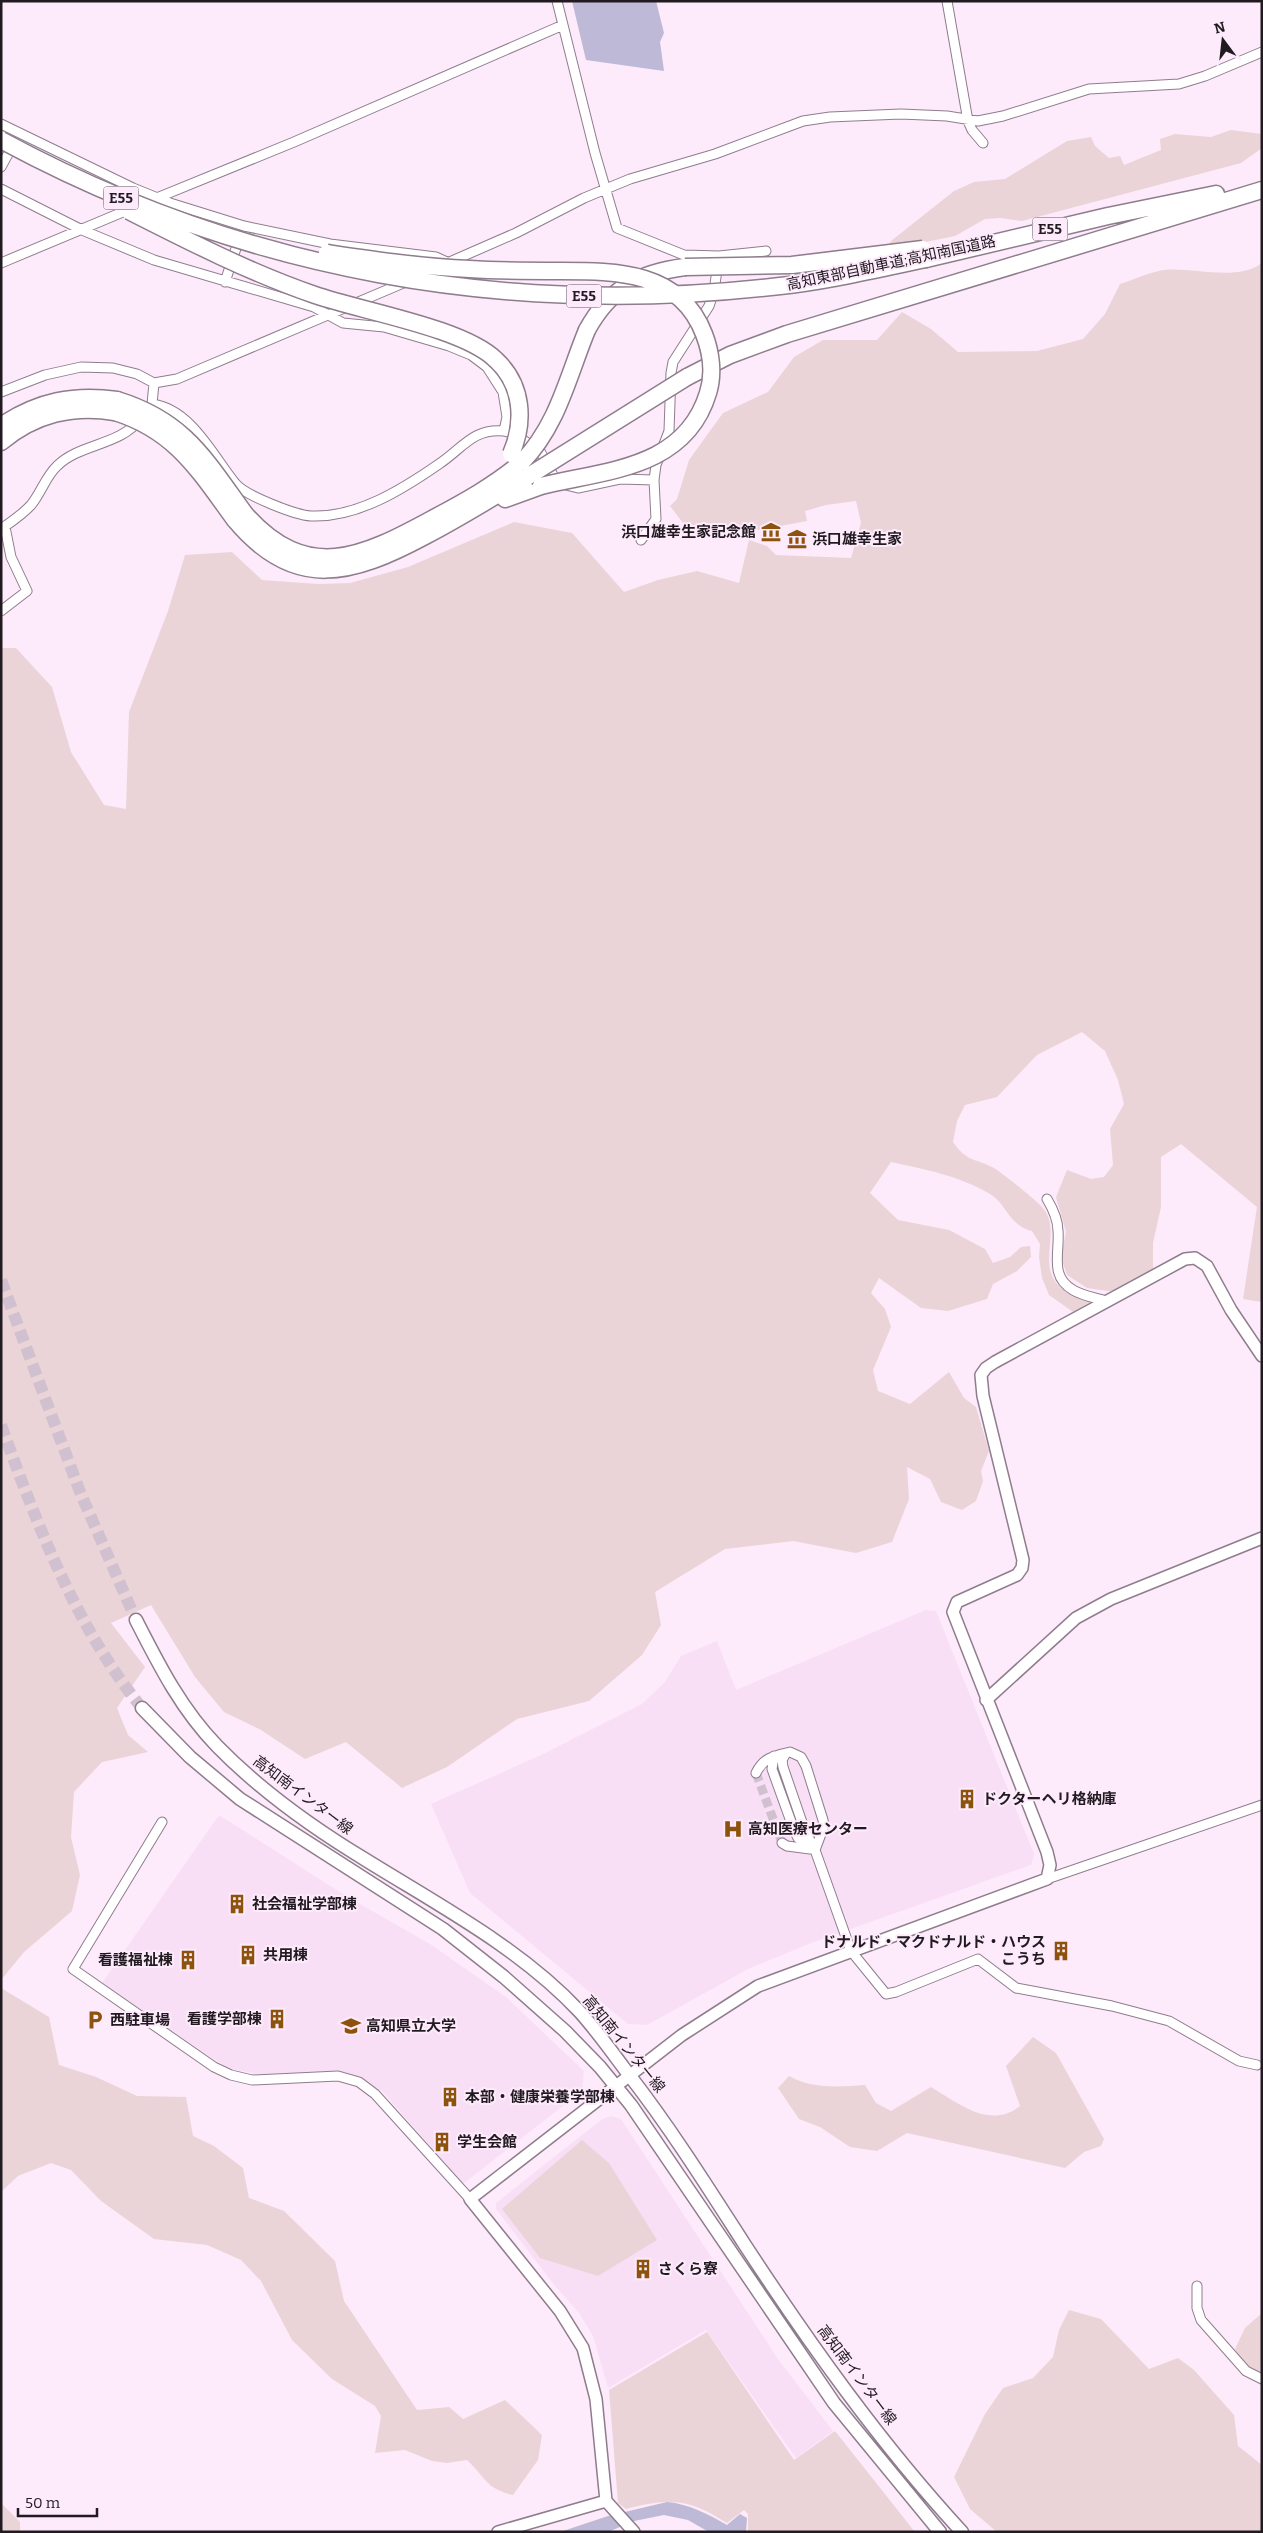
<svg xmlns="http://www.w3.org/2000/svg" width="1263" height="2533" font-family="Bitter,'Noto Sans JP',serif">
	<rect width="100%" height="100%" fill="#fdeafb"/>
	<!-- built -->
	<path fill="#f9dff6" d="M926,1610l10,1 98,243 -3,11 -220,78 -63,26 -101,56 -19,-1 -158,-131 -39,-89 108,-48 103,-52 23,-22 16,-26 36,-15 19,49z
		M219,1815l127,81 84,48 76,53 78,74 -2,20 -119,93 -81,-93 -19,-11 -15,-7 -14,-2 -71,4 -36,-7 -125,-85z
		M611,2116l10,3 157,240 55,72 -37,27 -90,-128 -98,58 -15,-52 -14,-23 -27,-31 -56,-73v-6l106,-84z"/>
	<!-- green -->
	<path fill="#ebd4d7" d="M1231,130l31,4v14l-21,15 -219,58 -22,-3 -15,1 -30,17 -69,14 5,-9 63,-50 20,-9 31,-3 62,-38 24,-4 4,9 14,12 11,-2 4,9 37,-15 -1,-11 15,-5 36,3z
		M1262,263v1039l-19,-3 14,-92 -76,-63 -20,13v50l-8,36v27l-37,22 -29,-4 -20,-13 -6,-18 5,-25 -10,-35 11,-27 24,9 13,-2 9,-12 -3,-36 14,-25 -6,-24 -13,-29 -23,-19 -45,23 -40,42 -32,8 -8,16 -4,21c15,21 20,15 41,26 7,4 42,32 48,39 21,23 -6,56 17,79 8,8 21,12 31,16l-17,10 -24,-17 -7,-17 -3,-21 1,-13 -8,-13c-24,-6 -25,-27 -42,-37 -30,-18 -66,-25 -99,-32l-21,31 28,27 51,10 36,19 8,14 17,-6 11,-10 9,-1 1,11 -14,14 -24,13 -6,15 -39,12 -27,-3 -42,-30 -8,15 14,16 6,18 -18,43 5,21 32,13 39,-32 15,26 12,9 13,44 -8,20 2,10 -7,20 -14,9 -21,-8 -11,-23 -23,-12 2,32 -17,43 -36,11 -63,-12 -68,8 -70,43 6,33 -19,30 -53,46 -72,18 -70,48 -45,21 -56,-46 -41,17 -44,-29 -37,-18 -29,-35 -44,-72 -40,18 34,44 -28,41 11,27 20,17 -46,10 -28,30 -3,45 9,38 -8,36 -48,41 -23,28v-1332h15l36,39 19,65 33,53 22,4 3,-97 39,-101 17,-56 47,-3 30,28 56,4 32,-1 58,-16 106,-45 58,11 52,59 34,-12 39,-9 42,12 10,-43 18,6 9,9 75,3 10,-35 -5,-22 -30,4 -21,6 2,10 -48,9 -73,-3 -16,-21 7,-7 12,-39 34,-47 45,-21 26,-35 29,-17h54l25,-28 29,17 27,23 79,-1 46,-12 22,-25 15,-30c13,-4 30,-12 44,-14 29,-3 73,12 98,-7z
		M1,1988l48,29 10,48 37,12 41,19 49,1 7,39 21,10 29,22 6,30 35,13 51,50 9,40 73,109 32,-3 14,12 42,-19 37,35 -4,25 -25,35c-28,-7 -26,-16 -46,-35l-20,3 -15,-2 -27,-11 -30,3 6,-37 -6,-10 -43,-27 -40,-39 -31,-59 -20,-21 -34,-15 -53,-6 -53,-38 -30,-31 -20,-7 -33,13 -17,16z
		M1033,2037l23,16 48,86 -3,7 -17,6 -19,16 -158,-35 -30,18 -27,-4 -30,-20 -21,-8 -21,-31 11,-12c22,13 51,11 76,9l11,18 15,8 40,-24c27,16 59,43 89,19l-14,-40z
		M582,2140l27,23 48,77 -59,36 -58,-18 -38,-49z
		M1069,2310l32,9 48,50 29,-11 16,12 40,45 4,31 24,19v67h-265l-27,-23 -16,-32 31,-63 18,-26 30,-10 20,-21 6,-27z
		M1262,2313v63l-16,-8 -11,-19 10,-21z
		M707,2332l87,128 41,-29 80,101h-167v-18l-4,-4 -17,13c-6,-3 -11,-7 -17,-10 -29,-16 -54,-12 -84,-4l-8,-6 -9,-113z
		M1,2503l19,19v10h-19z"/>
	<!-- water -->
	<path fill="#bdb9d6" d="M572,1h84l8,32 -4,9 4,29 -78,-11z
		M667,2502c22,2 41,12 60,23l13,-11 7,4 -1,14h-37l-21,-12 -24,-5 -30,6 -26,11h-48l48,-16z"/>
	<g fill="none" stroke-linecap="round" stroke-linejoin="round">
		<!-- minor-tunnel -->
		<path stroke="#d1c0cf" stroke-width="9" stroke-dasharray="9 4.5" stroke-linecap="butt" d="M756,1773l26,70"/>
		<!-- secondary-tunnel -->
		<path stroke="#d1c0cf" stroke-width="12" stroke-dasharray="12 6" stroke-linecap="butt" d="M1,1280l79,212 56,128
			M1,1425c36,99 74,201 141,283"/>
		<defs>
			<path id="minor" d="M557,1l38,152 22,75 67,27 35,1 47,-5
				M947,1l21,120 4,9 11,13
				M1,124l132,64 37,15 74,23 86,18 106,13 13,6
				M1,167l13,-24
				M1,189l81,41 72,30 160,47 29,16 41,4 65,19 22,9 16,12 16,25 4,25 -3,14 11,3 26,19 13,24 8,7 16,4 42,-9 34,1 2,39 -15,21
				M142,204l152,-62 269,-117
				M1,263l129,-54
				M445,264l71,-31 68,-35 46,-19 85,-25 88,-33 27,-4 71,-3 46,2 31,5 25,-5 86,-27 90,-5 26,-8 57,-24
				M225,282l15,-46
				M1,392l44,-17 36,-8 32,1 24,6 17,9 23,-4 231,-98
				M152,404c39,5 61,52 83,79 9,12 60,32 76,33 46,2 92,-27 128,-52 24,-16 34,-36 65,-33
				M148,409l4,-5 2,-21
				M654,480l2,-15 13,-34 2,-58 2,-11 36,-56 5,-15 4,-28
				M1,529c10,-7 22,-15 30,-24 10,-12 15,-29 26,-39 23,-23 63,-20 83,-47
				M1,611l26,-20 -16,-34 -6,-30
				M1047,1199c6,10 11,20 11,32 2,22 -9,45 15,59 10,6 23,8 33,11
				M786,1753l-4,7 1,7 22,64 10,19 36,101 35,43 10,-2 82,-33 38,29 96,18 57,15 70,40 18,4
				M774,1756l-2,13 22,61 4,8 17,12
				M756,1773c8,-16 18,-17 34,-21l11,5 5,9 17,54 1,6 -9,24
				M162,1822l-89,147 141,98 17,8 21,5 86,-4 21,6 16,12 95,105
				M782,1843l5,3 23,3
				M1047,1879l215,-74
				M1197,2286v22l4,12 45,51 16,8"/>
			<path id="tertiary" d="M986,1700l90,-82 35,-19 151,-61
				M606,2501l-10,-102 -13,-51 -23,-37 -90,-112 212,-164 76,-49 289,-107 3,-14 -3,-13 -94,-240 4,-10 60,-27 5,-7 1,-8 -40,-164 -2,-21 5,-7 9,-6 190,-103 10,-1 12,8 24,44 31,46
				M498,2532l108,-31 28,31"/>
			<path id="secondary" d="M136,1620c23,45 45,89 81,126 44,45 96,82 149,114 74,46 154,88 214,152 18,20 34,43 50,64 41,53 77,110 113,166 66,101 137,201 219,290
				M142,1708l48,49 50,42 203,130 61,48 61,54 35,36 31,38 203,298 106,129"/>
			<path id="motorway" d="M926,259l182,-43 108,-22
				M587,330c23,-42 52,-57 98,-63
				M687,377l43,-22 57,-21 475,-144
				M1,426c37,-25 73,-32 116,-26
				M1,442c34,-28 71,-37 114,-30
				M505,499l36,-13
				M245,514c62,70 117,43 187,5 32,-17 63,-34 90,-57
				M235,520c60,72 117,55 190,16 35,-18 68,-39 102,-59"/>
		</defs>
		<!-- minor casing -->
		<use href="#minor" stroke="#8f7d8d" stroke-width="11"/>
		<!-- tertiary casing -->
		<use href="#tertiary" stroke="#8f7d8d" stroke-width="14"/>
		<!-- secondary casing -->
		<use href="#secondary" stroke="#8f7d8d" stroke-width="15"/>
		<!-- motorway casing -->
		<use href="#motorway" stroke="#8f7d8d" stroke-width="19"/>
		<!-- minor -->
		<use href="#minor" stroke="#fff" stroke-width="9"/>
		<!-- tertiary -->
		<use href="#tertiary" stroke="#fff" stroke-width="11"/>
		<!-- secondary -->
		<use href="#secondary" stroke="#fff" stroke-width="12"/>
		<!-- motorway -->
		<use href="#motorway" stroke="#fff" stroke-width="16"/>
		<defs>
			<path id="motorway-bridge" d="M1,140c242,131 506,178 779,146 49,-5 97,-17 146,-27
				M129,211c61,31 122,62 186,84 46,16 149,33 181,65 27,25 29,62 15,94
				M327,253c48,7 95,14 143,16 30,2 60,2 90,2 57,0 120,0 144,63 7,18 10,40 4,59 -23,76 -102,77 -167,93
				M685,267l107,-2 131,-16
				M117,400c68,21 88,59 128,114
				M115,412c61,19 84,59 120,108
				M522,462c36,-37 46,-86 65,-132
				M527,477l160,-100"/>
		</defs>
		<!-- motorway-bridge casing -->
		<use href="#motorway-bridge" stroke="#8f7d8d" stroke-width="19" stroke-linecap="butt"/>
		<!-- motorway-bridge -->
		<use href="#motorway-bridge" stroke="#fff" stroke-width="16"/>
	</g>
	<!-- icons -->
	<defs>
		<symbol id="museum-bare" viewBox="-9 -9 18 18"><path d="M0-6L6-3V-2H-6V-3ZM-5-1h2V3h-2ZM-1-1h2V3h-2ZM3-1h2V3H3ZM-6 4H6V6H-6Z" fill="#8d530c" stroke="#fdeafb" stroke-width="2.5" paint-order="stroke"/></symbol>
		<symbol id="building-bare" viewBox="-9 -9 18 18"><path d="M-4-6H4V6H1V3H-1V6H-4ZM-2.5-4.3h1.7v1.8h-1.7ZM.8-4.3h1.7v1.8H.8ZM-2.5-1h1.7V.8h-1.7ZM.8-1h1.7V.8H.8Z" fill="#8d530c" stroke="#fdeafb" stroke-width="2.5" paint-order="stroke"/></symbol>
		<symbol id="hospital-bare" viewBox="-9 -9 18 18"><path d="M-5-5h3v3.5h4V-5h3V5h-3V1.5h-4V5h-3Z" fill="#8d530c" stroke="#fdeafb" stroke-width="2.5" paint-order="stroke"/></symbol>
		<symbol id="parking-bare" viewBox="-9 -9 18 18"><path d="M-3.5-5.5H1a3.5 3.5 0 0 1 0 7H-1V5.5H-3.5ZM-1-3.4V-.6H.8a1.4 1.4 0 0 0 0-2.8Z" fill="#8d530c" stroke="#fdeafb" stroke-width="2.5" paint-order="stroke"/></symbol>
		<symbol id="university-bare" viewBox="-9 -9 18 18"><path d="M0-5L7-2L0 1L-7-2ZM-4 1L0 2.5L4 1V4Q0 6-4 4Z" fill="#8d530c" stroke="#fdeafb" stroke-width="2.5" paint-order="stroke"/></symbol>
	</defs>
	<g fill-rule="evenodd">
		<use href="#museum-bare" x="757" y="518" width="28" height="28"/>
		<use href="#museum-bare" x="783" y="525" width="28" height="28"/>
		<use href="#building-bare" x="953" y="1785" width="28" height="28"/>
		<use href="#hospital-bare" x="719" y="1815" width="28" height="28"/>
		<use href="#building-bare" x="223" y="1890" width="28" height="28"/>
		<use href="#building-bare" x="1047" y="1937" width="28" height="28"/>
		<use href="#building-bare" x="234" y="1941" width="28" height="28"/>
		<use href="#building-bare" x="174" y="1946" width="28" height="28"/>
		<use href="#building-bare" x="263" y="2005" width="28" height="28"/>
		<use href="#parking-bare" x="81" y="2006" width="28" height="28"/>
		<use href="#university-bare" x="337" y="2012" width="28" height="28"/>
		<use href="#building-bare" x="436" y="2083" width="28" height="28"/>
		<use href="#building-bare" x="428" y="2128" width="28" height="28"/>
		<use href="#building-bare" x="629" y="2255" width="28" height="28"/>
	</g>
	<g text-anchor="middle" stroke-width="4" stroke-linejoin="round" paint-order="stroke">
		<!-- shield labels -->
		<g fill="#fdeafb" stroke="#635862" stroke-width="1">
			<rect x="103.5" y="186.5" width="35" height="23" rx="4"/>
			<rect x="1032.5" y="217.5" width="35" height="23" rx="4"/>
			<rect x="566.5" y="284.5" width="35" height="23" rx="4"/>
		</g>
		<g font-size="14" font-weight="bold" fill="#211a20">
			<text x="121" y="203">E55</text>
			<text x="1050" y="234">E55</text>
			<text x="584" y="301">E55</text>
		</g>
		<!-- street labels -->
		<g font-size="15" fill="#211a20" stroke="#fdeafb">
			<text transform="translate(891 263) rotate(-12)" y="5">高知東部自動車道;高知南国道路</text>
			<text transform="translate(303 1795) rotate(37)" y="5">高知南インター線</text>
			<text transform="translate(624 2044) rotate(51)" y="5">高知南インター線</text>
			<text transform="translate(857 2375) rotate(53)" y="5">高知南インター線</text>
		</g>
		<!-- poi labels -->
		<g font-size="15" font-weight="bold" fill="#211a20" stroke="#fdeafb" text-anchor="start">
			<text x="756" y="537" text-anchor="end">浜口雄幸生家記念館</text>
			<text x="812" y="544">浜口雄幸生家</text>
			<text x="982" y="1804">ドクターヘリ格納庫</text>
			<text x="748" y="1834">高知医療センター</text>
			<text x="252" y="1909">社会福祉学部棟</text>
			<text x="1046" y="1947" text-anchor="end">ドナルド・マクドナルド・ハウス<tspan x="1046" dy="17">こうち</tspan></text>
			<text x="263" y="1960">共用棟</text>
			<text x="173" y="1965" text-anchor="end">看護福祉棟</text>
			<text x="262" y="2024" text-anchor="end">看護学部棟</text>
			<text x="110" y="2025">西駐車場</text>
			<text x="366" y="2031">高知県立大学</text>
			<text x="465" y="2102">本部・健康栄養学部棟</text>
			<text x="457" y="2147">学生会館</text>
			<text x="658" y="2274">さくら寮</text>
		</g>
	</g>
	<!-- border -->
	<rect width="1263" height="2533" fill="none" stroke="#211a20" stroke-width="5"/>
	<!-- north arrow -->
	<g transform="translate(1223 40) rotate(345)" stroke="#fdeafb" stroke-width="4" paint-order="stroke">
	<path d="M0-4L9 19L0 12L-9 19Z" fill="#211a20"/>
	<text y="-8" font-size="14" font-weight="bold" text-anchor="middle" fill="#211a20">N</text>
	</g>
	<!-- scale -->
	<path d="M18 2508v8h79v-8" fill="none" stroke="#211a20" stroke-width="2.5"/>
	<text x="25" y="2508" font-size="15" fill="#211a20" stroke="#fdeafb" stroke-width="4" paint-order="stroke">50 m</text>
</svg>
